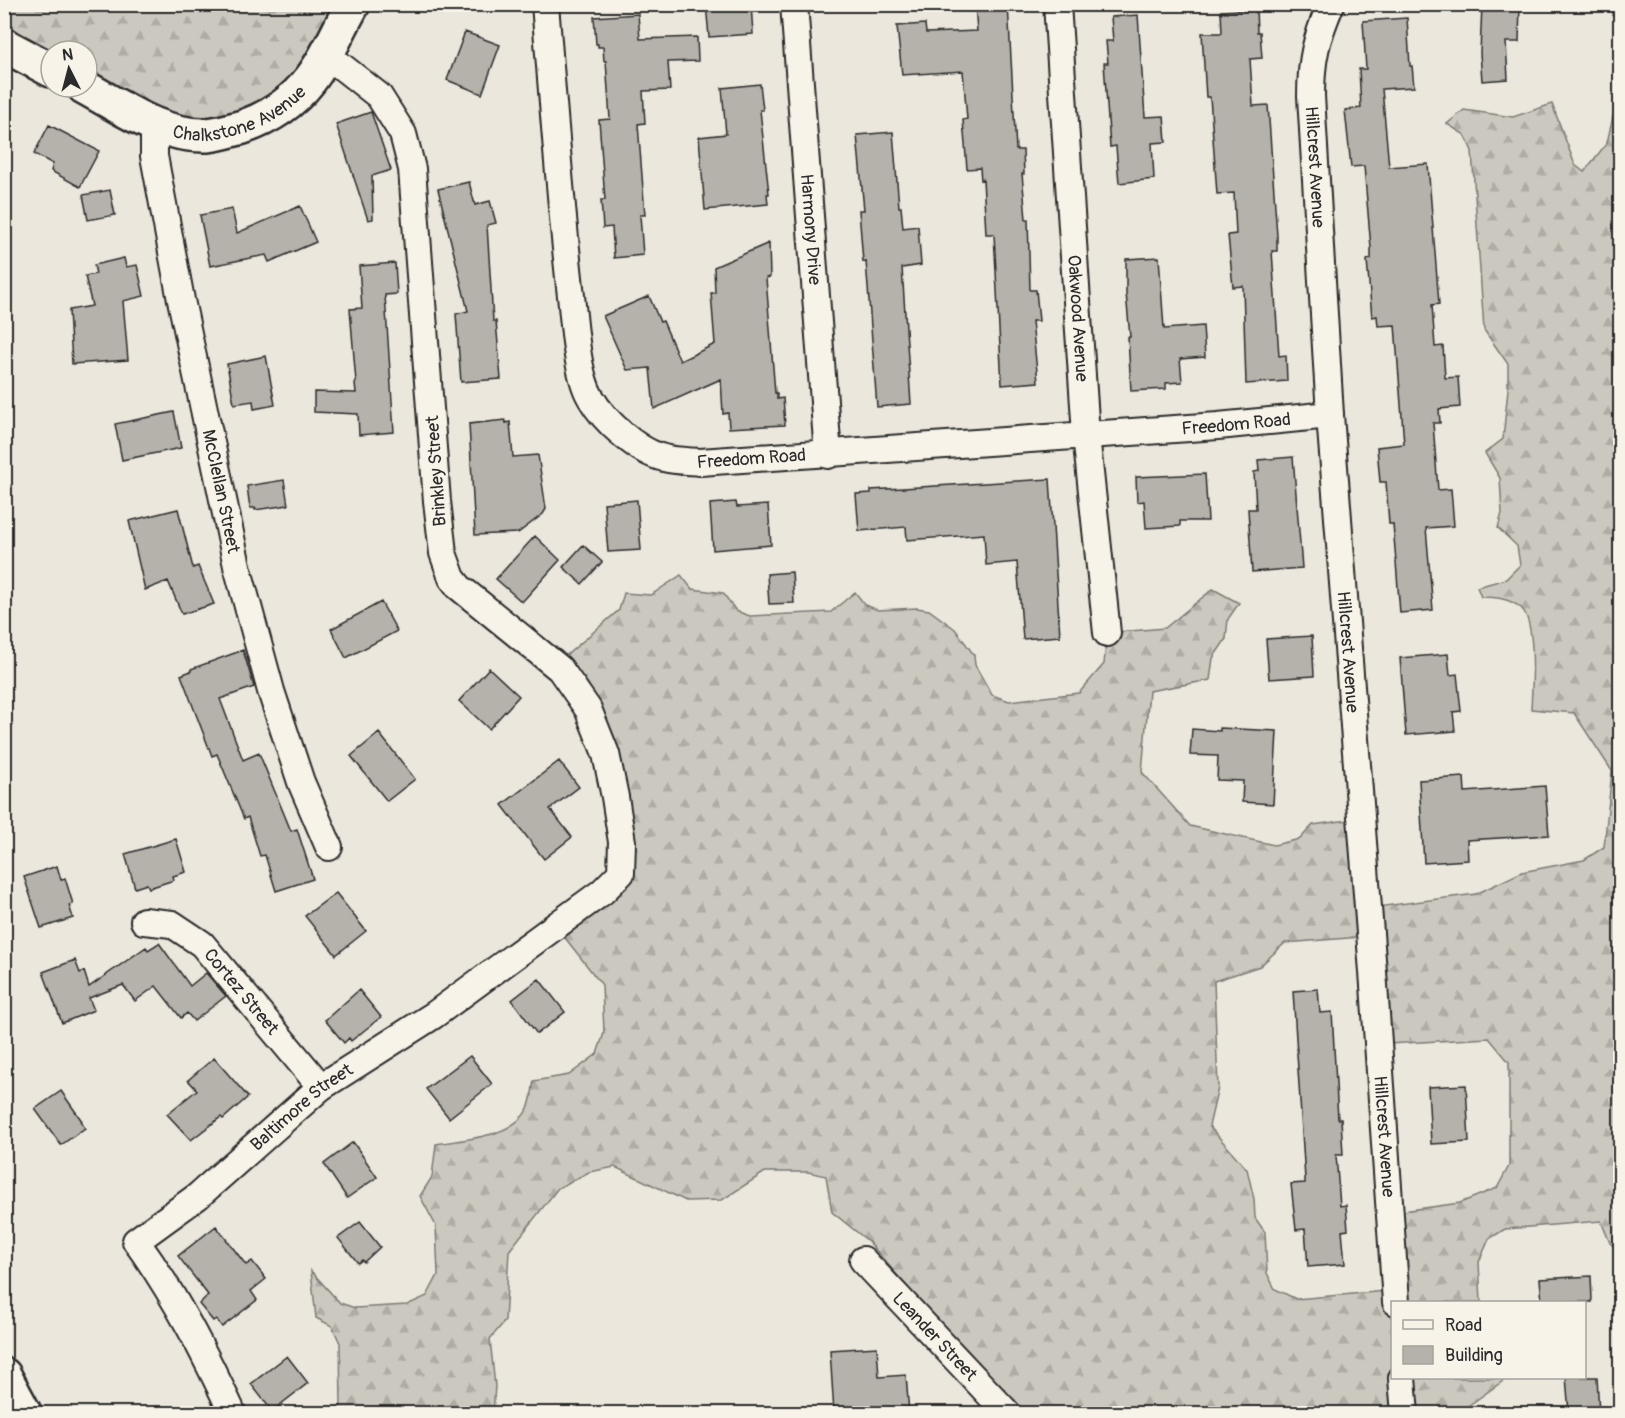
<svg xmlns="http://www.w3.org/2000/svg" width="1625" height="1418" font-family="Pangolin,sans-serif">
	<defs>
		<pattern id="forest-firs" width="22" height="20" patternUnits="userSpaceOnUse" patternTransform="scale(1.5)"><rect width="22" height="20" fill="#cbc8bf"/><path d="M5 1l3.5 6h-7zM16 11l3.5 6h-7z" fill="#aeaca4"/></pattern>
	</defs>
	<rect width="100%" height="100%" fill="#ebe7dd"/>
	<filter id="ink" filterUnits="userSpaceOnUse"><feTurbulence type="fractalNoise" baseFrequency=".0167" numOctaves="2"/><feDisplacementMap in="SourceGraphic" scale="12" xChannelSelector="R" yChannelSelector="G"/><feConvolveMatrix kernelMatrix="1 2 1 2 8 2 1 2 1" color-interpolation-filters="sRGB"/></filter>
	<g filter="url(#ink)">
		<!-- forest -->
		<path fill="url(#forest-firs)" stroke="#7b7a75" stroke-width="1.5" fill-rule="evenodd" d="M5,5h358l-29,54 -122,76 -125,-48v-36h-36v24l-46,-28z
			M1620,86v1166l-10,-9 -9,-22 -96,8 -16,10 -10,23 2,40h-89v76h110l1,3 -45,32h-443l-147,-172 -36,-29 -6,-36 -18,-4h-43l-43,28 -36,1 -71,-34 -26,5 -31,16 -49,63 -4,70 -15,18 5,47 -2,27h-158l6,-8 -1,-62 -8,-17 -16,-8 -5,-47 29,32 15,5 52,-3 20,-9 11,-21 -2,-49 -16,-30 12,-19 4,-33c29,-5 77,-6 92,-36 4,-7 4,-19 6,-27l35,-6 28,-21 7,-21 -2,-48 -43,-55 61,-59 -13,-113 -53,-92 65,-56 5,-17 27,2 30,-20 11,14 31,4 13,18 14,5 81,-4 24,-20 10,13 13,5 39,-2 12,2 26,19 19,26 1,10 17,30 17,6 70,-8 25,-29 3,-31 58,-5 48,-39 26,14 -11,16 -2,20 -13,19 -3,22 -61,11 -7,81 48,54 84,19 26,-6 13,-14 49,-7 15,89 99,-13 46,-22 62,-12 20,-13 8,-76 -38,-58 -43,-4c1,-21 6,-87 -10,-101 -12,-10 -26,-11 -40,-11l-4,-10 29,-8 14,-14 -3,-19 -19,-18 4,-15 -2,-35 -15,-25 18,-14 5,-50v-25l-24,-34 -12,-179 -7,-16 -18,-11 17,-14 49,7 39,-13 23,61 9,7 23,-29zM1374,936l14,108 101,-6 20,24v104l-12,22 -37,15 -64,9 1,78 -101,9 -21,-10 -8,-16 -2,-41 -10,-14 -1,-19 -7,-30 -38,-43 9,-38 -4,-107 46,-15 25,-23z"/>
		<!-- building -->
		<path fill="#b5b2ab" stroke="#2b2b2b" stroke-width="1.5" d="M706,4h45l2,30 -44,3z
			M975,4h33l8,146h7l1,24h-2l4,45h2l2,71h6l3,31h-7l6,61 -36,3 -8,-151h-8l-3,-55 -2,1 -1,-12 -13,1 -4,-49 4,-1 -4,-48 -61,4 -5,-49 28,-2 1,9 51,-2z
			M1482,4h38l-1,38h-13l2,37 -26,2 -2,-28z
			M1256,9l1,23h3l2,26 -12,1 3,47 15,-1 9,131v15h-5l7,105 7,-1 1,26 -41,3 -3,-98 -10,1 -5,-52 8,-1 -2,-41 -17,1 -7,-97h-4l-4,-64h20l-1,-22z
			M638,14l2,25 57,-2 1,24 -30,1 2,28 -27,1 2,32 -7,1 7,91h-5l3,40 -29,3 -2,-31 -9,1 -2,-28h4l-6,-80 11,-1 -4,-58h-2l-1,-14h-5v-3h-2l-2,-27z
			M1138,15l7,102 19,-1 2,26 -14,1 2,36 -35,4 -3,-37 -6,1 -6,-84h4l-2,-22h7l-2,-24z
			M1407,18l3,48h2l2,21 -32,2 7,78 39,-3 11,140 -7,1 3,42 8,-1 2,32 13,-1 2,30 -21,2 1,14h-7l5,67 13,-1 3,37 -28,2 7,82 -33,3 -7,-89h-4l-3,-42h-6l-3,-35 27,-3 -9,-119 -17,1 -1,-10 -5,1 -5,-57 4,-1v-11l-7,-82 -13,1 -6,-57 16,-2 -2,-39h7l-3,-48z
			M465,32l35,13 -18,49 -35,-14z
			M760,84l3,26h-3l9,84h-2l1,10 -63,6 -6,-73 27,-3 -4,-46z
			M371,112l20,58 -19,6 1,43 -5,1 -32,-96z
			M49,125l50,26 -19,36 -29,-16 2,-7 -19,-10z
			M893,132l6,75h2l2,21 15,-2 3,39 -19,3 9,136 -34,3 -11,-146 -3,1 -4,-52h5l-7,-75z
			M469,182l6,23 15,-4 6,22 -9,2 6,96h3l5,58 -40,3 -5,-68 12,-3 -30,-122z
			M110,190l5,25 -27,5 -5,-25z
			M300,206l16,36 -47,20 -3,-7 -56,11 -10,-51 32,-6 5,24z
			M769,243l1,34 -4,1 9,115h2v6l6,-1 2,27 -56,3 -1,-15 -5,1 -2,-35 -67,30 -4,-41 -23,2 -24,-54 46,-20 11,26 3,-1 17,40 35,-17 -4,-51h4l-1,-26z
			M1159,257l5,72 39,-3 2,31 -25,2 2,23 -16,1v6l-35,2 -3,-54h2l-4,-44v-34z
			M124,258l2,9 11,-2 7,31 -21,5 5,59 -56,4 -3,-54 23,-4 -7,-30 11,-2 -2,-9z
			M395,263l2,31 -12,1 9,137 -35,3 -1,-21 -44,-2v-20l42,1 -1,-10 1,-1 -6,-73 12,-1 -3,-42z
			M266,356l9,49 -21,4 -1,-8 -19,3 -7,-40z
			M174,412l7,36 -59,12 -7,-36z
			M505,420l1,3 4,-1 3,35 25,-2 8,54 -3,5 -25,19 -43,2 -6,-111z
			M1293,457l9,111 -50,4 -4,-63h8l-2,-37 5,-1 -1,-11z
			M1205,474l3,47h-28v5l-34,2 -2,-27 -7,1 -1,-25z
			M1050,479l10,157 -37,3 -6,-77 -31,3 -2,-31 -77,6 -1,-13 -47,4 -3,-37 15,-1v-3z
			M284,480l4,25 -33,5v-2h-5l-3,-22z
			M637,500l4,50 -33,2 -4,-49z
			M736,502l1,5 31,-2 3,40 -58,5 -3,-46z
			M178,509l15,59 5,-2 16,38 -32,10 -14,-33 -23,9 -16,-69z
			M535,536l25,24 -38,42 -26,-23z
			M583,545l19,17 -20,22 -19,-17z
			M792,572l2,31 -25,1 -2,-30z
			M381,602l16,29 -51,27 -15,-29z
			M1312,636l2,40 -45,3 -3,-40z
			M243,650l11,37 -34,12 23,61 16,-7 32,78 6,-2 16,50 -37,12 -11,-36 -5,1 -12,-39 -4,2 -27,-65 -5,2 -31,-81 10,-4v-2z
			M1448,654l2,21 7,-1 4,37 -8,1 2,19 -49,4 -6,-77z
			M489,668l30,28 -30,33 -30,-28z
			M1220,728l57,3 -4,73 -31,-2 1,-21 -26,-1 1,-24 -28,-1 2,-26 28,2z
			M379,733l36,46 -28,22 -36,-45z
			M559,761l20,26 -29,22 22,28 -28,22 -42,-54z
			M1464,777l1,15 80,-6 4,49 -82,5 1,20 -44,3 -5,-83z
			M176,839l10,33 -13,4 1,4 -25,8 -2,-4 -12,4 -10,-34z
			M57,866l4,14 4,-2 8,26 -4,1 4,13 -32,10 -17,-51z
			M336,893l30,38 -30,24 -31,-39z
			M159,943l31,43 16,-13 20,23 -32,25 -7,-8 -6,5 -25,-32 -21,15 -12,-16 -34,13 5,12 -32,13 -19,-51 32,-12 5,13 4,-2 5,16 57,-40 2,3z
			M539,979l26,33 -28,22 -25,-34z
			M1318,989l2,24 12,-1 6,107h3l2,36h-7l4,51 6,-1 2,25 -6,1 3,33 -37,3 -3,-38 -9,1 -5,-46 14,-1v-4l-12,-188z
			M359,990l22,27 -30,24 -2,-3 -5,5 -19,-23z
			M470,1056l22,28 -43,34 -23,-29z
			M214,1058l34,39 -25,22 -2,-2 -30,23 -24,-26 30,-24 -9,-10z
			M1466,1085l3,57 -38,2 -3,-57z
			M61,1091l21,30 -1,1 4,6 -24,17 -26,-36z
			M353,1142l24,35 -30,21 -23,-34z
			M360,1222l20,25 -16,15 -2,-2 -4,3 -20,-25z
			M216,1226l30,39 6,-4 14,18 -15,12 6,9 -35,27 -6,-8 -3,2 -14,-17 9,-9 -30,-39z
			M1591,1276l1,26h-50l-2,-23z
			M877,1347l2,30 27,-2 3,38h-75l-4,-63z
			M287,1356l21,27 -36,28 -21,-27z
			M1566,1377h31l2,36h-30z"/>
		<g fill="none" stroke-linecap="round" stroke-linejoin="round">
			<defs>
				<g id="minor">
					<path id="s1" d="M545,4c8,98 15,195 26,292 3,26 6,80 20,102 13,23 47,54 73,60 11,3 24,3 36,4l518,-36 112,-11"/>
					<path id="s2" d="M794,4l34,451"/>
					<path id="s3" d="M1057,4l29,431 21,198"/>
					<path id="s4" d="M1331,4c-15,35 -20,55 -20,92l19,319 44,570 22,317"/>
					<path id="s5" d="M154,124v32l27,144 56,266 34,125 30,91 28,65"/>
					<path id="s6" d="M144,921l28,3 30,20 119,143"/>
					<path id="s7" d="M863,1260l145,154"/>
					<path d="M1402,1378l3,36"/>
					<path id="s8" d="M233,1414c-28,-60 -58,-119 -97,-173l62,-45 123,-109 113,-72 168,-123 19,-19 1,-31 -7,-45 -9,-43 -18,-45 -28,-40 -101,-82 -7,-9 -9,-25 -6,-52 -25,-332 -9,-35 -24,-38 -52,-41"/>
				</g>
				<g id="secondary">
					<path d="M4,45l47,25"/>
					<path id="s9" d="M84,87c37,20 78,50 123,48 12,-1 24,-5 36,-8 26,-9 49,-24 67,-47 18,-23 28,-50 43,-76"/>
					<path d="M4,1375l21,39"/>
				</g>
			</defs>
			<!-- minor casing -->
			<use href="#minor" stroke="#2b2b2b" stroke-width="30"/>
			<!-- secondary casing -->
			<use href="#secondary" stroke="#2b2b2b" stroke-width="38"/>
			<!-- minor -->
			<use href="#minor" stroke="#f7f3e8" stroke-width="26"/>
			<!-- secondary -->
			<use href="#secondary" stroke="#f7f3e8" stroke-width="33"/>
		</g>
	</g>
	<g text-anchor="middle" stroke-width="4.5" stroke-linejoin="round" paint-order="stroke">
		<!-- street labels -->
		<g font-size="18" fill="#2b2b2b" stroke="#f7f3e8">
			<text dy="6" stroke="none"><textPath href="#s9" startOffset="171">Chalkstone Avenue</textPath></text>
			<text dy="6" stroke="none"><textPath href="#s4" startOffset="166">Hillcrest Avenue</textPath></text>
			<text dy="6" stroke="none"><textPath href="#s2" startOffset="226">Harmony Drive</textPath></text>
			<text dy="6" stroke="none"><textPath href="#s3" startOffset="315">Oakwood Avenue</textPath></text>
			<text dy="6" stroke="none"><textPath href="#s1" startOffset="1068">Freedom Road</textPath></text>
			<text dy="6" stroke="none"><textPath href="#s1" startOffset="582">Freedom Road</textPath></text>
			<text transform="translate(436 471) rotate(-94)" y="6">Brinkley Street</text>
			<text dy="6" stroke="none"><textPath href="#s5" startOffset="374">McClellan Street</textPath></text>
			<text dy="6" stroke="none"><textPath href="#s4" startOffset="652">Hillcrest Avenue</textPath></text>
			<text dy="6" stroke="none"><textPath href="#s6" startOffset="126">Cortez Street</textPath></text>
			<text dy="6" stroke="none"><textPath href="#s8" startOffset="412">Baltimore Street</textPath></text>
			<text dy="6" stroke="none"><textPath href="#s4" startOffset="1138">Hillcrest Avenue</textPath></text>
			<text dy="6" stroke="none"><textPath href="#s7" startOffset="105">Leander Street</textPath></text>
		</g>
	</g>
	<!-- margin -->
	<rect width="1625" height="1418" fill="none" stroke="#f7f3e8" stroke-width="24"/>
	<rect x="12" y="12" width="1601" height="1394" fill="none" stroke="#2b2b2b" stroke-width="2" filter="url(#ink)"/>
	<!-- legend -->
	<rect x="1391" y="1301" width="195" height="78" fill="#f7f3e8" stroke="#a5a39c" stroke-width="1.5"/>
	<rect x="1403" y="1320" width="30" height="9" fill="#f7f3e8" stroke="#a5a39c" stroke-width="1.5"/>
	<text x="1445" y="1331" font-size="18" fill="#2b2b2b">Road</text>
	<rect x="1403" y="1346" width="30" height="18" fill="#b5b2ab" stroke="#a5a39c" stroke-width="1.5"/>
	<text x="1445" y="1361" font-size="18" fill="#2b2b2b">Building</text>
	<!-- north arrow -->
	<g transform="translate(69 69) rotate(354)"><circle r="28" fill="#f7f3e8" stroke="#a5a39c" stroke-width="1.5"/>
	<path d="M0-4.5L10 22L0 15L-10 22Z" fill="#2b2b2b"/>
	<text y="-9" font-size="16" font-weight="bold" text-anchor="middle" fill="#2b2b2b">N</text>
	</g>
</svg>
